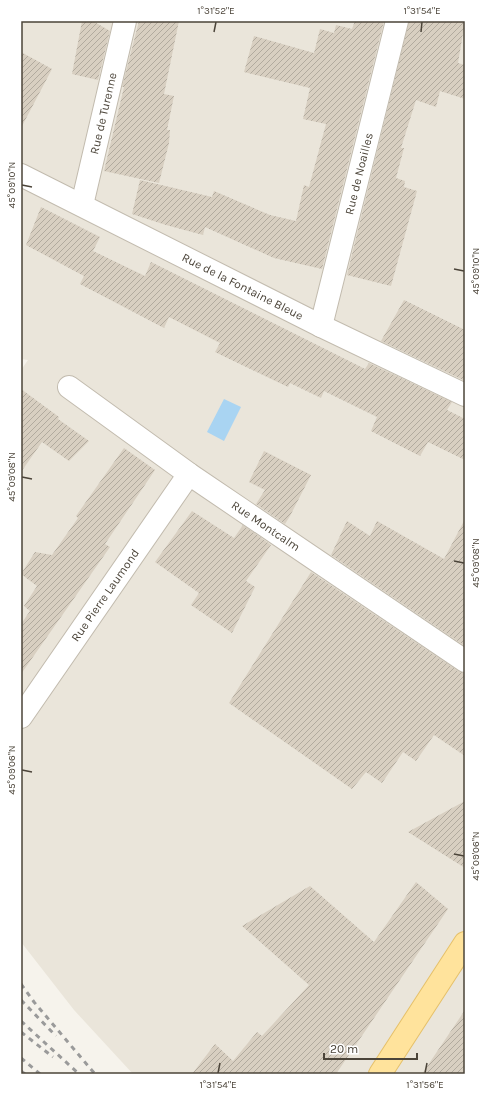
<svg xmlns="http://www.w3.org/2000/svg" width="486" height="1095" font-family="Karla,sans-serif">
	<defs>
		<pattern id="building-hatch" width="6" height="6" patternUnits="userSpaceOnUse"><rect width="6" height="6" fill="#d8cfc1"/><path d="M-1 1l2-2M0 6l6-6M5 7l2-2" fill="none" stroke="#b1aa9e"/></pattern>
	</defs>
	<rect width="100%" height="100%" fill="#f6f3ec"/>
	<!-- residential -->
	<path fill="#eae5da" d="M21,21h444v1053h-332l-59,-64 -53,-68v-572l7,-10 -7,-1z"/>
	<!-- water -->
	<path fill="#a9d4f2" d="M224,399l17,8 -17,34 -17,-9z"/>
	<!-- building -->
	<path fill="url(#building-hatch)" d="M82,21h11l17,10 -12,49 -26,-6z
		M139,21h40l-15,73 10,2 -7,34h3l-1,13 -10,40 -55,-12 20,-84h-2z
		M355,21h29l-62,248 -48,-11 -69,-31 -2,8 -37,-10 -34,-11 8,-34 72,17 2,-6 56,24 26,6 8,-36 5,2 17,-63 -23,-5 7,-31 -66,-16 10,-36 60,17 6,-24 14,4 2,-8 16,4z
		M409,21h56l-7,42 7,2v34l-25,-8 -4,16 -20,-7 -15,48h3l-8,30 9,3 -1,6 13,4 -26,95 -44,-11z
		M21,52l31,17 -31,59z
		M41,207l59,30 -7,14 52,25 6,-14 214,107 4,-6 83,39 -5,8 18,9v41l-37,-18 -8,14 -49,-25 6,-14 -53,-26 -3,7 -31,-15 -2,4 -73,-35 5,-9 -51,-26 -5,11 -84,-44 4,-8 -58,-31z
		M404,300l61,30v47l-2,3 -82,-39z
		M21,389l38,28 -1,2 31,22 -20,20 -27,-19 -21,30z
		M124,448l31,22 -50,74 5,3 -89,127v-50l9,-13 -6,-5 13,-20 -16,-12 14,-22 17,3 26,-37 -2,-2z
		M264,451l47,24 -21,41 -5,8 -29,-20 9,-14 -16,-8z
		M192,511l42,27 9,-13 28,20 -25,36 9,6 -23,46 -41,-28 8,-12 -44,-31z
		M465,519v127l-134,-91 16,-34 23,15 7,-15 67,38z
		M311,572l147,99 7,2v83l-31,-21 -18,26 -13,-9 -21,31 -16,-11 -14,17 -123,-86z
		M465,801v67l-57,-36z
		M416,882l32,27 -112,165h-144l23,-30 18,17 24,-29 5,4 47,-51 -67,-59 68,-40 64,56z
		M465,1010v64h-43z"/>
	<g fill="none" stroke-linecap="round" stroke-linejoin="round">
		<defs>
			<g id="minor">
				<path id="s1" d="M21,175l300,151 144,69"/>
				<path id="s2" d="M82,205l43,-184"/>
				<path id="s3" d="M321,326l76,-305"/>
				<path id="s4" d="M69,387l120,87 276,187"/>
				<path id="s5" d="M21,717l168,-243"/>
			</g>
			<path id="major" d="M380,1074l85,-131"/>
		</defs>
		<!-- minor casing -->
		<use href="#minor" stroke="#c2bbae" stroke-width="24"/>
		<!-- major casing -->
		<use href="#major" stroke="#e6c16a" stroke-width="24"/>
		<!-- minor -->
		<use href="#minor" stroke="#fff" stroke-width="22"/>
		<!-- major -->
		<use href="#major" stroke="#ffe39c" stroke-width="22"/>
		<!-- rail -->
		<path stroke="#9a9a9a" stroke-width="3" stroke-dasharray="5 5" stroke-linecap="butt" d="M21,984l13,18 61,72
			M21,1000l35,36
			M21,1021l58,53
			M21,1032l32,25
			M21,1058l19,16
			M21,1071l4,3"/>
	</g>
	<!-- ticks -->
	<path fill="none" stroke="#4b4439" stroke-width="1.5" d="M214,32l2,-10M421,32l1,-10M22,185l10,2M454,269l10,2M22,477l10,2M454,561l10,2M22,770l10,2M454,854l10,2M218,1073l2,-10M425,1073l2,-10"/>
	<g text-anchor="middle" stroke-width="3.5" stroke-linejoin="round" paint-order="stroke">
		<!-- street labels -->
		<g font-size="12" fill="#4b4439" stroke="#fff">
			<text dy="4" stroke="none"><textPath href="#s2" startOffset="94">Rue de Turenne</textPath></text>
			<text dy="4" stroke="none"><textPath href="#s3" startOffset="157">Rue de Noailles</textPath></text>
			<text dy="4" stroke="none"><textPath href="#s1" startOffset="248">Rue de la Fontaine Bleue</textPath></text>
			<text dy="4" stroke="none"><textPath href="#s4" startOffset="241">Rue Montcalm</textPath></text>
			<text dy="4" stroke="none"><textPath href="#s5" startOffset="148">Rue Pierre Laumond</textPath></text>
		</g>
	</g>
	<!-- border -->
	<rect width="486" height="1095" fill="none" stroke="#ffffff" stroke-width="44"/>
	<!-- scale -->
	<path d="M324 1053v6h93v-6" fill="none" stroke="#4b4439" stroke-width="2"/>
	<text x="330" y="1053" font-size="12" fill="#4b4439" stroke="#ffffff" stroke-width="3" paint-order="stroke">20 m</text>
	<rect x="22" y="22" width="442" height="1051" fill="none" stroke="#4b4439" stroke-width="1.5"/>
	<g font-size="10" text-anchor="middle" fill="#4b4439">
		<text x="216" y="14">1°31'52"E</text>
		<text x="422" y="14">1°31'54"E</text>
		<text transform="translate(11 185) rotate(-90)" y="4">45°09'10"N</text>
		<text transform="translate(475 271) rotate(-90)" y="4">45°09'10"N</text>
		<text transform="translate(11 477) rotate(-90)" y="4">45°09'08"N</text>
		<text transform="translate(475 563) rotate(-90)" y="4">45°09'08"N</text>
		<text transform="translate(11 770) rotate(-90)" y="4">45°09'06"N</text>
		<text transform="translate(475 856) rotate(-90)" y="4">45°09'06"N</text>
		<text x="218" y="1088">1°31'54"E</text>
		<text x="425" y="1088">1°31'56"E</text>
	</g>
</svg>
